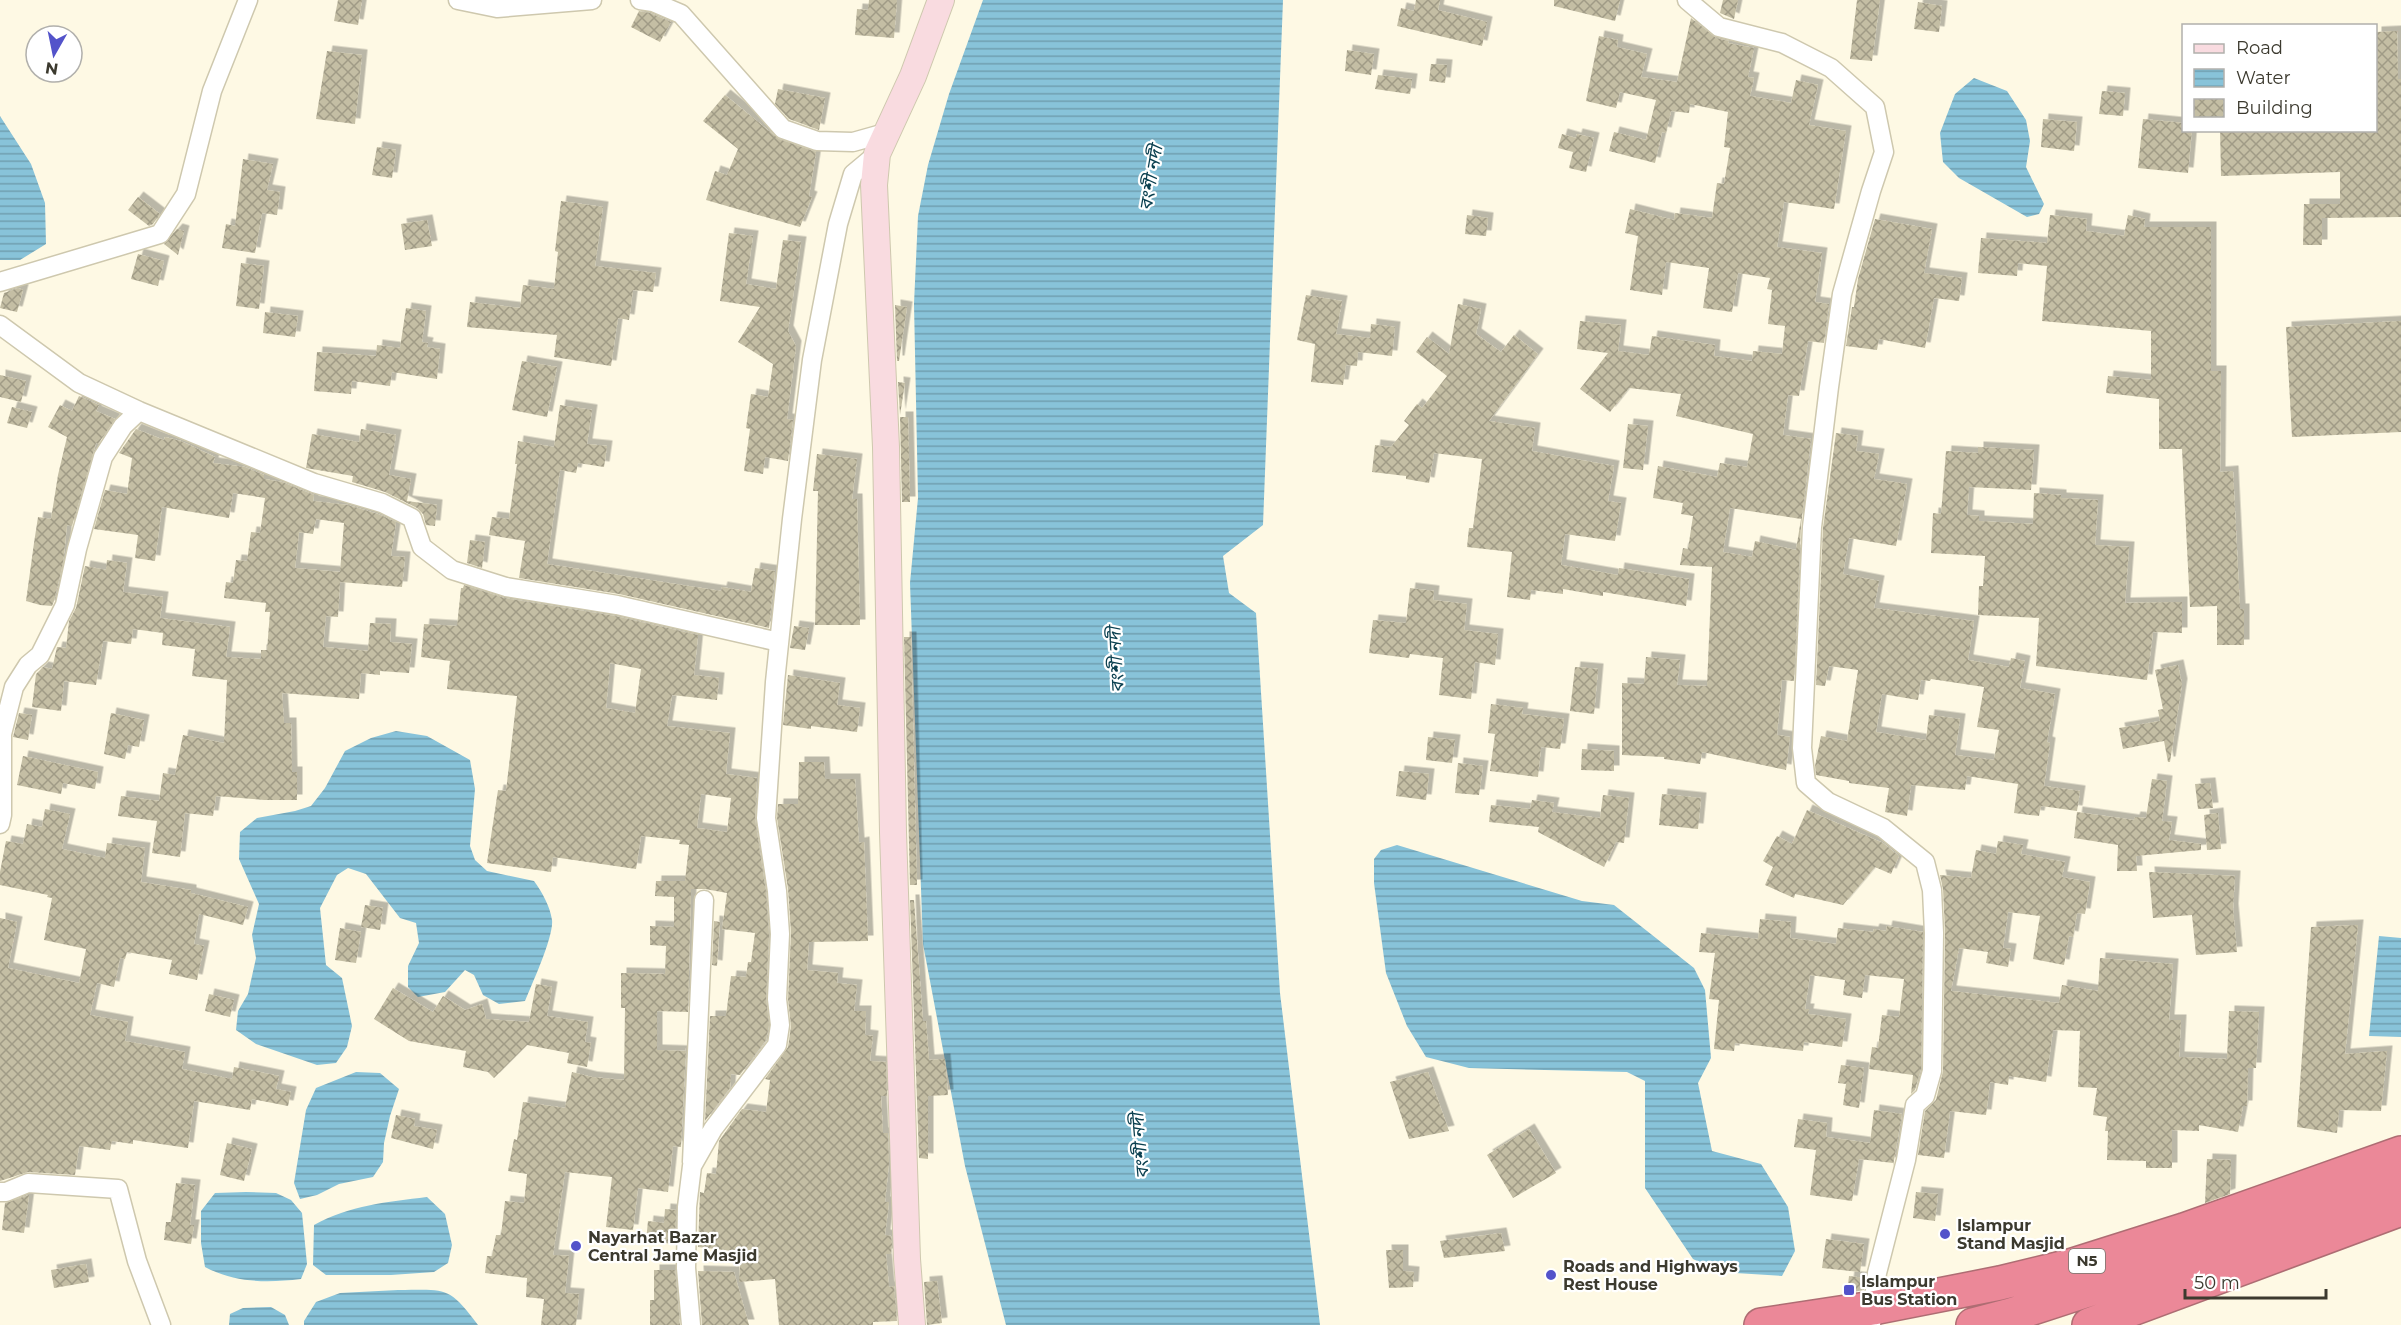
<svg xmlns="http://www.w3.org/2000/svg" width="2401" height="1325" font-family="Montserrat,'Noto Sans Bengali',sans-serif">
	<defs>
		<pattern id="water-rules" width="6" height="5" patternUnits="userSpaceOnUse" patternTransform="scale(1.5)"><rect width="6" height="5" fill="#88c3d9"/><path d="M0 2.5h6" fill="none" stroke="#709fb0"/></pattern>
		<pattern id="building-cross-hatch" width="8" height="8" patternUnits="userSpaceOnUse" patternTransform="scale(1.5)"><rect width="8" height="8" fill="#c4bea4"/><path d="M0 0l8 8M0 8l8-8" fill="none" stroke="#a09b86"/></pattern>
		<filter id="shadow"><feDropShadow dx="5.5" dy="-5.5" stdDeviation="0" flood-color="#0004"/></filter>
	</defs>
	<rect width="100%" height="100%" fill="#fef9e4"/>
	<!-- water -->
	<path fill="url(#water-rules)" d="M983,0h300l-20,525 -40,31 6,37 27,20 24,380 40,332h-314l-41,-159 -42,-222 -13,-361 8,-85 -4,-194 4,-88 10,-51 21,-71z
		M1974,78l33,13 19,29 4,21 -4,26 18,37 -5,10 -12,3 -68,-39 -16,-16 -3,-29 15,-39z
		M0,116l31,48 14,39 1,41 -26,16h-20z
		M396,731l31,5 43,24 5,29 -5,57 5,14 12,11 47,10c8,11 16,25 18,39 2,16 -20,64 -27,81l-26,3 -16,-9 -9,-20 -9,-5 -20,22 -27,5 -10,-10v-21l11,-23 -3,-20 -16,-5 -34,-44 -18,-6 -11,7 -17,33 6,57 16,13 10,48 -5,21 -11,16 -19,2 -61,-21 -20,-14 2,-19 10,-17 8,-36 -4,-23 7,-31 -20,-45 1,-27 17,-14 38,-7 16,-5 14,-18 20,-37 26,-13z
		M1397,845l185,56 32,4 80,63 11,22 6,68 -13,25 14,68 49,13 27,43 7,44 -13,25 -63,-4 -26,-13 -48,-71v-107l-18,-9 -158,-4 -43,-11 -19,-31 -21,-53 -12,-90v-24l7,-9z
		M2379,936l22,2v99l-32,-1z
		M356,1072l24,1 19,16 -9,27 -6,27 -1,19 -10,15 -34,7 -22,11 -17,4 -6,-16 12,-73 10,-22z
		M246,1192l30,1 15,7 11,13 5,51 -6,15c-34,4 -66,4 -96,-12l-4,-24v-32l14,-18z
		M427,1197l18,17 7,31 -4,18 -14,9 -43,3h-65l-13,-10 1,-40c36,-20 73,-23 113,-28z
		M398,1290c48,0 50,-5 80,35h-174v-4l12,-19 24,-9z
		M271,1307l14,8 4,10h-60l1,-11 13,-6z"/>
	<!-- building -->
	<path fill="url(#building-cross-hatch)" fill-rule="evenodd" filter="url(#shadow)" d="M338,0h24l-4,25 -24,-4z
		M869,0h28l-3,38 -39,-3 2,-26 11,1z
		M1416,0h24l-2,10 49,12 -5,24 -85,-20 4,-18 13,3z
		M1554,0h66l-5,21 -61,-15z
		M1723,0h15l-4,19 -14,-6z
		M1857,0h23l-8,61 -22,-2z
		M1918,2l24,4 -3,26 -25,-3z
		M639,11l11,2 21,9 -11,20 -29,-15z
		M1691,18l25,20 13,3 -1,2 26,5 -6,29 6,1 -4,18 41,7 5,-23 22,5 -9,40 37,6 -12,78 -50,-7 -7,45 45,6 -7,49 14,2 -5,39 -16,-2 -9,55 -11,-1 -5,40 28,4 -10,87 -7,155 -12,-1 -5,55 13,2 -4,33 -84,-18 -2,12 -36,-5v-2l-42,-2v-72l22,1 2,-27 34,3 -3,25 30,1 5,-119 -32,-2 3,-17 5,1 5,-33 -12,-2 2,-11 -30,-5 5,-32 59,11 3,-14 27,4 6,-33 -77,-18 5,-22 -52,-6 -19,24 -30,-23 28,-36 -31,-4 3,-28 41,4 -3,26 31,4 3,-19 63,9 -1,11 38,5 1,-10 29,3 3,-28 -17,-2 4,-34 -5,-1 3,-11 -32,-5 -6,39 -29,-4 6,-40 -43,-6 -4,33 -32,-5 8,-54 -13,-3 5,-24 44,11 1,-7 37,5 5,-35 7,1 6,-36 -6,-1 4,-35 -38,-8 -1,9 -18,-2 -5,22 -4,-1 -7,31 -46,-12 5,-19 32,8 10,-40 -36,-8 -4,16 -30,-7 13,-65 19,4 -1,7 30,7 -6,23 36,5zM1730,508l71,11 -5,31 -41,-9 -3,16 -29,-5z
		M2397,31l1,48h3v138l-79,1v27h-19l1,-41h36v-32l-119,4 -1,-46h156v-98z
		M1347,50l27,4 -3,21 -26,-4z
		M327,51l35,4 -7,69 -39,-5z
		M1431,64l16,1 -2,18 -16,-2z
		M1378,75l34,4 -2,15 -35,-5z
		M778,89l47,9 -6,32 -30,-11 -14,-15z
		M2102,91l23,2 -2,23 -24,-2z
		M725,95l54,44 37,13 -7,44 3,1 -12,30 -94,-27 9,-29 12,4 11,-26 -35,-28z
		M2043,119l34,3 -3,29 -33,-4z
		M2143,119l41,4v7h8l-4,43 -50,-5z
		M1562,134l14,4 1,-4 17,4 -8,34 -17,-4 4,-16 -15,-4z
		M377,147l19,3 -4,28 -20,-3z
		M243,159l30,5 -6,26 13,2 -3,23 -15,-2 -7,40 -33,-5 4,-24 9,2z
		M138,197l22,17 -7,10 -4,2 -21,-16z
		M561,201l42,6 -8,59 61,7 -3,19 -20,-2 -4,30 -11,-2 -7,48 -57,-9 3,-22 -90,-8 3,-25 50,6 3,-23 31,4 4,-37 -3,-1z
		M1467,215l21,3 -2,18 -21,-2z
		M2050,215l37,4 -1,12 38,5 4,-21 17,4 -1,8h67v144h10l-1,101 13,-1 7,138h4v36h-27v-39l-27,1 -8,-158h-23v-50l-53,-6 2,-17 43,4v-49l-109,-10 5,-55 -29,-3 -1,13 -39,-3 3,-35 66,5z
		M1875,219l57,10 -8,44 38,5 -3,23 -25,-3 -9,50 -46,-9 -2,11 -31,-4 6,-39h2l4,-28z
		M427,220l5,26 -27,4 -4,-26z
		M177,229l7,2 -6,24 -14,-11z
		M729,233l24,3 -7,48 30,5 7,-49 18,2 -13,89 8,15 -9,73 6,1 -5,41 -23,-4 -2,17 -19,-3 6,-42 -4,-1 5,-34 17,3 5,-33 -35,-22 22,-35 -40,-6z
		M138,254l26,7 -6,25 -27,-7z
		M241,263l23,3 -5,43 -23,-3z
		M18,288l5,2 -6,22 -17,-4 4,-15z
		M1306,295l36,6 -6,33 34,4 1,-14 24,3 -3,29 -34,-4 -1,14 -11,-1 -3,20 -32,-3 4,-38 -18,-4z
		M1458,304l23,5 -5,25 25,18 13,-17 24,19 -49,67 46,7 -3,23 82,15 -6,35 13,2 -6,38 -50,-7 -4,31 57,10 1,-7 70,11 -3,27 -83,-14v4l-40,-7v5l-32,-4 -1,10 -23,-3 5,-45 -45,-5 2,-19h4l9,-69 -48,-6 -5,30 -23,-4v-3l-34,-4 3,-27 16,2 18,-22 -5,-4 13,-17 5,4 25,-32 -31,-24 11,-15 22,17z
		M895,305l12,2 -8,54h-2z
		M406,308l20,3 -4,31 6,1 -1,4 13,2 -3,30 -45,-7 -2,14 -38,-5 -1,13 -37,-3 3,-39 59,4 1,-11 23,3z
		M265,312l33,4 -3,21 -32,-4z
		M2401,321v111l-109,5 -6,-110z
		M522,361l35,6 -10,50 -35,-7z
		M0,375l26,6 -5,21 -21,-5z
		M898,382l7,1 -5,32z
		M79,396l20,9 -3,6 19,8 -17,25 -2,-1 -24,83 -5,-1 -4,38 -9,38 -2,5 -12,-1 -14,-4 8,-58 4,-26 13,2 7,-44 9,-38 -19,-10 12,-22 12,6z
		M560,405l32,5 -5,34 20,2 -3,21 -26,-4 -2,10 -16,-3 -13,94 174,27 1,-4 29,5 4,-24 20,3 -6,57 -150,-34 -100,-16 6,-37 -36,-6 3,-18 17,2 8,-55h-2l3,-23 36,6z
		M12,407l20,5 -5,16 -20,-5z
		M900,417h8l2,85h-8z
		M1628,424l20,2 -5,44 -20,-2z
		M136,429l28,11 1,-3 16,4 34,16 -2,6 32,4 19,8v4l18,3 32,13 -1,6 35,4 30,9 18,8 -5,34 14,1 -3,30 -62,-5 -2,35 -12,-1 -3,31 45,4 2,-28 21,1 -1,18 22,2 -3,29 -29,-2v4l-19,-2 -2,26 -77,-6 2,30h7l1,49h5v28h-33l-48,-4 -3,20 -28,-3 -5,44 -28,-4 5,-32 -39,-5 3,-20 38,5 4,-28 12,2 8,-40 41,8 3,-63 -35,-4 3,-27 -33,-4 1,-12 -30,-4 -2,15 -28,-3 -7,44 -32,-4 -3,30 -29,-4 4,-33 7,-7 9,2 5,-22 9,1 3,-27 7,-13 9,-42 21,4 1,-10 20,3 -4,29 40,5 -3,21 70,9 -4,30 35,2v-9h6l3,-38h-5l1,-9 -42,-5 2,-16 7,1 3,-23 11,1 4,-29 9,1 5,-35 -32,-5 -4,25 -67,-11 -7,54 -20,-3 3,-23 -44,-6 11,-39 22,4 5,-36 -13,-5zM316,519l28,4 -4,49 -45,-4 4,-36 14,2z
		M361,429l35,6 -7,40 22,4 -4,22 30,4 -2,21 -9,-1 -3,-11 -6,-6 -32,-16 -33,-10 1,-6 -47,-8 6,-34 47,8z
		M1836,433l22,3 -2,15 23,3 -5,25 33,5 -11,62 -47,-8 -6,36 36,7 -5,27 100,13 -6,39 41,7 2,-9 14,3 -5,27 35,6 -8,48 3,1 -6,43 36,5 -3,20 -36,-5 -2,10 -25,-3 4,-29 -51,-8 -2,14 -54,-5 -4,31 -22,-4 4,-24 -40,-5v-2l-33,-6 -1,-9 6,-30 26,5 11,-71 -29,-4 -4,20 -9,-1 7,-157zM1931,679l53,8 -7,40 22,3 -5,30 -39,-5 5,-36 -31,-4 -3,25 -50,-8 6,-38 36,6 3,-20 9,1z
		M1978,447l56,3 -3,40 -62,-3 -2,28 12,1v5l54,3 1,-31 27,2v3l37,2 -3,45 34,2 -4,56 57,-1v31l-29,-1 -6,48 -111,-14 3,-48 -61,-3 1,-29h4l2,-30 -54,-3 2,-40 8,1 5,-63 32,2z
		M817,454l40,5 -5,40h5l3,126h-45l3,-134h-5z
		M470,540l15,2 -3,26 -15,-5z
		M464,585l40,13 111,18 83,19 -4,40 25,3 -2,22 -45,-5 -5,31 63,7 -4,41 31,4 -2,41 11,73 3,42 -3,64 3,27 -3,15 -26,35 -9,-1 -1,14 -25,33 5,-105h16l5,-40 15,1 2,-15h3l4,-29 -33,-4 5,-36 -22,-4h-14l-3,123 -31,-1v39l29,1v-3l-5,99 -8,-1 -5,46 -30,-4 -5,42 -27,-3 6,-50 -47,-5 -12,83 16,1 -4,37 14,1 -3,31h-35l3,-26 -18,-2 1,-19 -42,-5 2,-17h5l4,-21h5l4,-34 19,2 3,-29 -19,-3 6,-32 3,1 6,-38 42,6 7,-36 20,5 32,3 1,-72h-4v-35l44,1 1,-28 -16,-1v-19l24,1v-30l-19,-1 1,-15h29l4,-36 -10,-1 1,-4 -39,-4 -5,33 -83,-12 -2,15 -64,-9 11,-73 8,1 11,-95 -70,-7 3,-28 -29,-4 3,-33 33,2 4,-38h2zM610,663l31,6 -6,44 -29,-5zM701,794l30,4 -4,34 -30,-4z
		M1410,588l24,3 -1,9 34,4 -3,26 34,4 -3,31 -20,-3 -4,37 -32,-4 4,-37 -33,-4 -1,4 -40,-5 4,-33 33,3z
		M794,626l15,2 -4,22 -15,-2z
		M904,637h7l6,248h-7z
		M2178,665l4,19 -12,78h-2l-4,-21 -41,8 -4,-21 41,-7 -2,-11 5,-1 -8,-39z
		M1575,667l23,2 -4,45 -24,-3z
		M788,675l52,8 -3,22 23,3 -3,24 -46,-6v3l-28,-4z
		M1491,704l32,4 -1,6 42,5 -4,30 -19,-2 -3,30 -48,-6 5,-37 -7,-1z
		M19,713l13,2 -4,25 -15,-3z
		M111,713l33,7 -5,27 -11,-2 -3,14 -21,-5z
		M1428,737l27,3 -3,23 -26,-3z
		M1582,749l32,2v20l-33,-1z
		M23,756l75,16 -3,17 -32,-6 -2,11 -44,-9z
		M799,762h25l1,17h30l4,64 5,-1 4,99 -59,1 -2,28 31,3 -1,10 20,2 -3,26h12l-1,24 8,1 -3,25 16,1 1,34h-6l2,37h5l1,30 -4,39h4l-4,33 6,1 1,8 -1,10h-5l3,33 5,-1 3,35 -24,1v3h-94l-4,-46 -36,3 2,-30 -43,-5 2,-55 4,1 3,-20 9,1 3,-33 23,-32 24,3 4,-32 -5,-1 23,-32 3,-21 -3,-27 3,-66 -3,-44 -11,-71 1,-14h20z
		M1458,763l25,3 -4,29 -24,-2z
		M1399,771l30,3 -3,26 -30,-4z
		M2152,779l15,2 -5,40 10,1 -3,18 32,4v6l-65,6 1,15h-20l1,-26 -44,-7 3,-26 57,8 1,-3 11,1z
		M2210,783l3,25 -15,1 -3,-25z
		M1662,794l39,4 -3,31 -39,-4z
		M1603,795l26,3 -5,45 -8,-1 -12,25 -66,-35 1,-5 -50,-5 2,-17 39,4 2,-9 22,3 -2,9 48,6z
		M45,809l25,5 -8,35 43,9 2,-15 38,5 -4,34 50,8v3l57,14 -5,18 -44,-11 -5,30 10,2 -7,34 -28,-6 3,-14 -45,-8 -2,7 -5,-1 -6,29 -17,-4 -7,32 38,7 -3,19 60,11 -3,17 50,10 2,-12 45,9 -3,13 15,3 -3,14 -36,-7 -2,11 -56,-9 -6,47 -55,-8v4l-21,-3 -2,9 -31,-4 -4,29 -47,-3 -28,9v-263l17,4 -9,46 71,15 7,-34 -42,-9 8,-42 -5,-1 1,-2 -48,-10v-13l6,-31 17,3 4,-20 15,3z
		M1807,810l76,33 16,13 -8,18 -16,-7 -32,38 -48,-11 -1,4 -29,-13 8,-18 -10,-6 14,-25 15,8z
		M2218,813l3,36 -14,1 -3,-35z
		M1998,841l25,4 -2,9 44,8 -3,15 28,5 -5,32 -8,-1 -4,24 -4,-1 -5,29 -31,-6 7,-43 -32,-4 -5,36 8,1 -3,18 -22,-4 2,-11 -29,-4 -8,43 108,12 3,-18 36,6 2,-33 73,6 -4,56h12l-2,37 48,2 2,-48 30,1 -3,56h-8l-1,38h-4l-5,26 -39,-7v6l-27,-1v38h-26v-7l-39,-1 1,-29h-3l2,-14 -14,-2 4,-27 -19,-1 2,-56 -27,-1 -7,52 -37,-6 -1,9 -18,-3 -4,33 -36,-4 -6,47 -26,-3 7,-44 11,-11 7,-29 2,-139 -2,-43 -3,-14 31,3 5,-28 20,4z
		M2149,872l86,4 -2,33 4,43 -41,3 -4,-40 -39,3z
		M910,900h4l9,121h3l3,39 16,-1 3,36 -20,1v63l-9,-1z
		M365,905l18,3 -3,22 -19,-3z
		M1760,919l31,3 -1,16 46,6 2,-16 35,4 1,-3 12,2 1,-5 36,6 -2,137 -6,21 -4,4 2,-19 -44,-6 3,-22 6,1 4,-33 17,2 5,-38 -39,-4 -3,23 -19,-3 2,-15 -35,-5 -5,34h4l-1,5 38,5 -4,28 -38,-5 -1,9 -68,-8 -1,8 -20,-2 5,-49 -10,-1 6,-46 -16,-1 2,-19 57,6z
		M714,921l6,1 -3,44 -5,-1z
		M2358,925l-13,129 42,-3 -6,60 -42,-1 -2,23 -40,-6 14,-200z
		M340,928l21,4 -5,31 -21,-3z
		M536,984l16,3 -5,29 41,6 -3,20 6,1 -4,24 -20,-4 2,-10 -42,-8 -33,33 -6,-6 -25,-5 3,-16 -57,-10 -35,-22 19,-31 40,24 10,-16 22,14 17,-6 4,15 43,3z
		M209,994l25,6 -4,17 -25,-6z
		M1841,1065l23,3 -5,40 -16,-3 3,-21 -8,-1z
		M1428,1072l21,59 -40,8 -19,-57z
		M1874,1110l28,4 -9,52v-3l-34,-4 -7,42 -42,-6 6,-45 -22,-3 4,-28 29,4 -1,14 44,6z
		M396,1115l19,4 -1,7 23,4 -4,19 -42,-11z
		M1529,1129l27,44 -43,25 -26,-43z
		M227,1143l25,6 -8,32 -24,-6z
		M2207,1159l24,1 -1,34 -25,9z
		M176,1183l19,2 -5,40h4l-3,19 -27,-4 2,-18h5z
		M1916,1192l22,2 -3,27 -22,-3z
		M29,1195l-5,38 -22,-3 3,-27z
		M665,1209l11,1 -1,34 -29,-3 2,-20 16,2z
		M1501,1233l4,18 -61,7 -4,-17z
		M1826,1239l38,5 -4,28 -38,-4z
		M1386,1250h17v21l11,1 -1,15 -24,1z
		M86,1264l3,18 -35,6 -3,-18z
		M654,1270h21l5,55h-30v-25h4z
		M698,1271l36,1 15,53h-47z
		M1849,1276l16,2 -1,12 -17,3z
		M937,1281l5,42 -15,2 -3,-43z"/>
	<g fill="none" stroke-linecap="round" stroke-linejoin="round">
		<defs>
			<path id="street" d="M458,0l39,8 95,-8
				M640,0l13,2 28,12 102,115 34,12 36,1 32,-9
				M1687,0l32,27 63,16 49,25 44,39 9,45 -13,39 -29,103 -13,93 -17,140 -10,221 4,35 22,19 55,26 42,34 7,28 2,43 -2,138 -7,25 -10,9 -9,55 -29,113 -6,52
				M0,282l160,-48 26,-40 26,-103 36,-91
				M0,325l79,58 60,28 175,72 68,20 30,15 10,29 30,23 54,17 111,18 162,37
				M0,824l2,-9v-81l12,-47 14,-22 12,-10 25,-50 12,-56 26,-92 20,-31 16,-15
				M692,1162l12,-262
				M0,1192h6l22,-9 90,6 19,72 24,64
				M691,1325l-5,-57 1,-61 5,-41 21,-37 64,-84 3,-20 -3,-26 3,-65 -3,-43 -11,-73 9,-136 17,-163 20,-159 26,-136 15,-50 24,-20"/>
			<path id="secondary" d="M912,1325l-5,-66 -14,-427 -7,-385 -12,-262 3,-31 36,-78 28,-76"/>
			<path id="highway" d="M1761,1325l112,-17 127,-25 70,-17 114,-36 217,-77
				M1973,1325l38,-10 86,-28 304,-109
				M2089,1325l312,-116"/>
		</defs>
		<!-- street casing -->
		<use href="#street" stroke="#cec8ae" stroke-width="21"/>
		<!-- secondary casing -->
		<use href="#secondary" stroke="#cec8ae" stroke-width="28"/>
		<!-- highway casing -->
		<use href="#highway" stroke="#ae6d73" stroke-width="36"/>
		<!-- street -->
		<use href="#street" stroke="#fff" stroke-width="18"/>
		<!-- secondary -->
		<use href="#secondary" stroke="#f9dbe0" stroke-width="26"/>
		<!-- highway -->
		<use href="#highway" stroke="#eb8898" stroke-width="33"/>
	</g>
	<!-- markers -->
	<g fill="#5353ca" stroke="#fff" stroke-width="2">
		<circle cx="1945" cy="1234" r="6"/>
		<circle cx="576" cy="1246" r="6"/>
		<circle cx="1551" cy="1275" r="6"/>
		<rect x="1843" y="1284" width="12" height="12" rx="3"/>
	</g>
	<g text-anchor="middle" stroke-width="4.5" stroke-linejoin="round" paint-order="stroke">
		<!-- shield labels -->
		<rect fill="#fff" stroke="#76756d" stroke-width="1.5" x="2069" y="1249" width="36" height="24" rx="4.5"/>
		<g font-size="15" font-weight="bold" fill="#3c3a2f">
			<text x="2087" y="1266">N5</text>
		</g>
		<!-- poi labels -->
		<g font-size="16" font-weight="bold" fill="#3c3a2f" stroke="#fff" text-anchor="start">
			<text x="1957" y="1231">Islampur<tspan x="1957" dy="18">Stand Masjid</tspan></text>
			<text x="588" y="1243">Nayarhat Bazar<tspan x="588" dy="18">Central Jame Masjid</tspan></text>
			<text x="1563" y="1272">Roads and Highways<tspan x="1563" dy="18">Rest House</tspan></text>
			<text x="1861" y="1287">Islampur<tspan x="1861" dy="18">Bus Station</tspan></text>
		</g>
		<!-- water labels -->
		<g font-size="18" font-style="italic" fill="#0b4050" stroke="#fff">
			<text transform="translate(1151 178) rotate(-80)" y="6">বংশী নদী</text>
			<text transform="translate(1116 660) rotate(-93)" y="6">বংশী নদী</text>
			<text transform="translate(1140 1146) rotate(-95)" y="6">বংশী নদী</text>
		</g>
	</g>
	<!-- legend -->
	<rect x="2182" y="24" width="195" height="108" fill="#ffffff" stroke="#b1b0ac" stroke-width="1.5"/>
	<rect x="2194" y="44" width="30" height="9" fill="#f9dbe0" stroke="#b1b0ac" stroke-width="1.5"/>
	<text x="2236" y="54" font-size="18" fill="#3c3a2f">Road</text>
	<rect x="2194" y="69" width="30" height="18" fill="url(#water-rules)" stroke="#b1b0ac" stroke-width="1.5"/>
	<text x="2236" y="84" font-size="18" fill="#3c3a2f">Water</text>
	<rect x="2194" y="99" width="30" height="18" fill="url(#building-cross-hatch)" stroke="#b1b0ac" stroke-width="1.5"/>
	<text x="2236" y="114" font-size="18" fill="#3c3a2f">Building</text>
	<!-- north arrow -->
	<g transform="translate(54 54) rotate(189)"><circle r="28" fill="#ffffff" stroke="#b1b0ac" stroke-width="1.5"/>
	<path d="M0-4.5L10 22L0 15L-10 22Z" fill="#5353ca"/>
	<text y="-9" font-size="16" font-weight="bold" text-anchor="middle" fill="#3c3a2f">N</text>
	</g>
	<!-- scale -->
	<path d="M2185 1289v9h141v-9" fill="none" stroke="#3c3a2f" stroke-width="3"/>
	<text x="2194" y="1289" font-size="18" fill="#3c3a2f" stroke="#ffffff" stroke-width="4.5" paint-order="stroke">50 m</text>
</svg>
